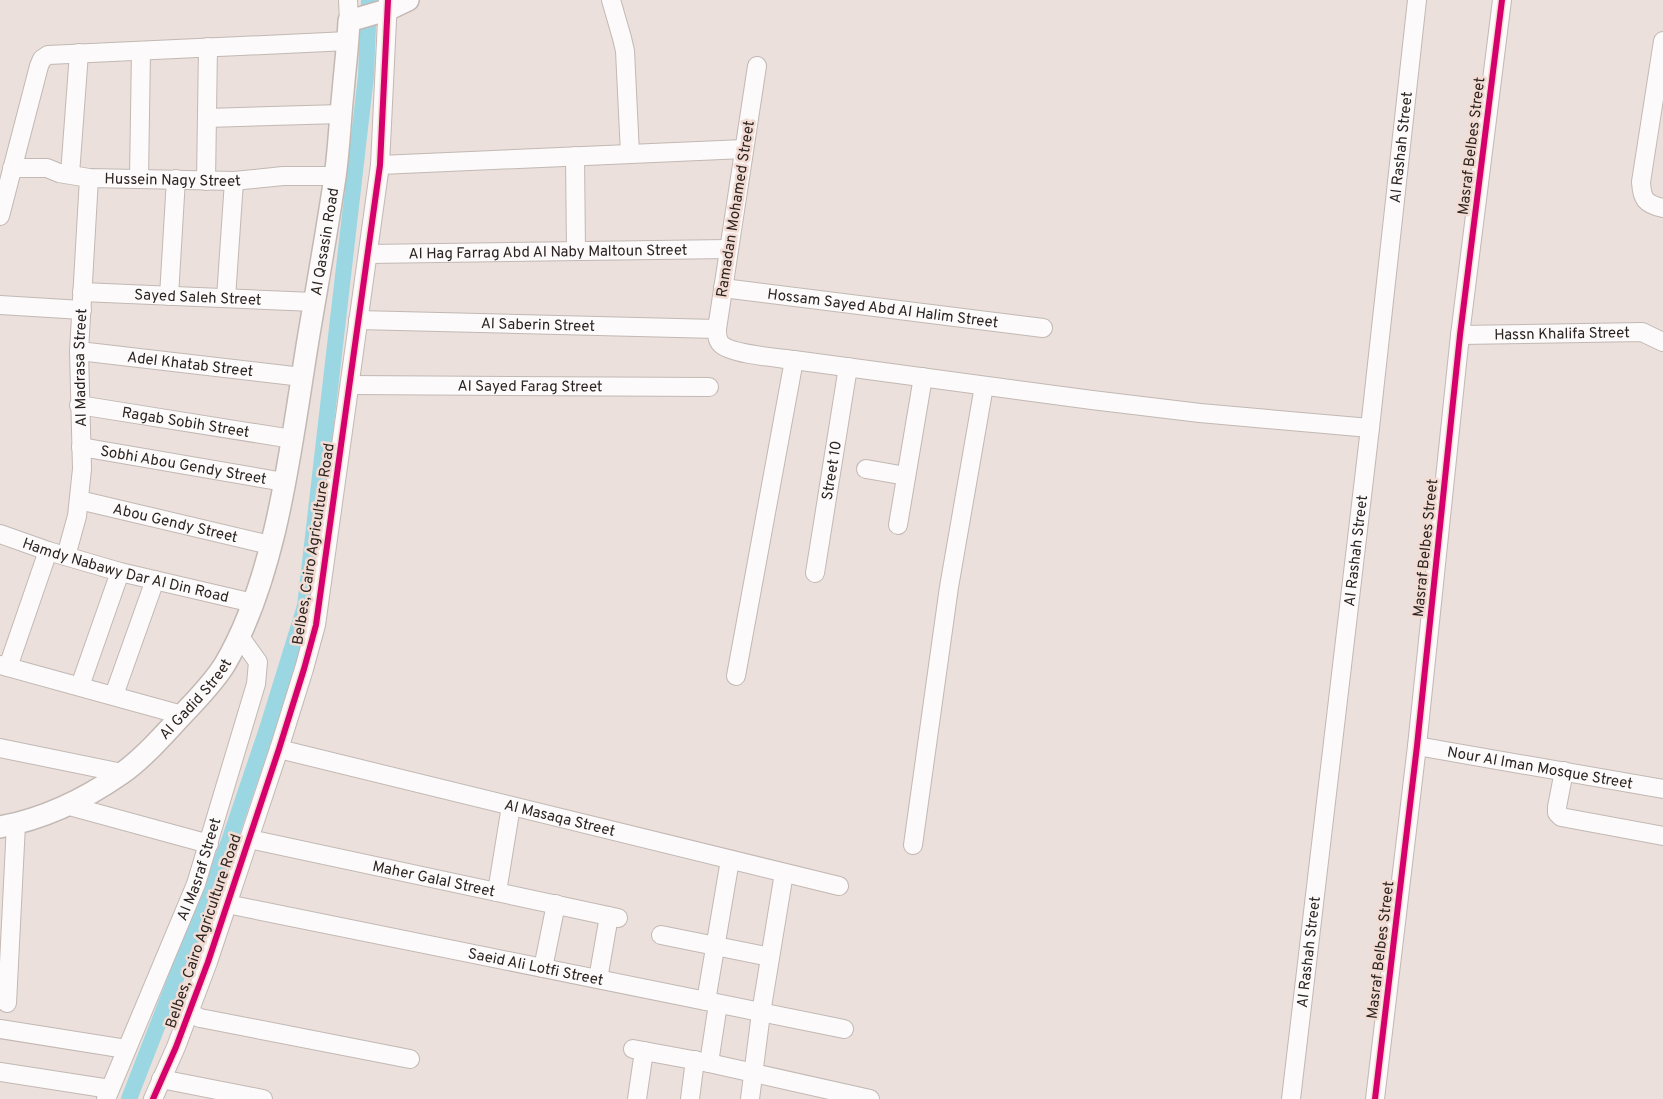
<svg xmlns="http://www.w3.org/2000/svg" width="1663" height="1099" font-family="Overpass,sans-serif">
	<rect width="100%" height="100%" fill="#ebe0db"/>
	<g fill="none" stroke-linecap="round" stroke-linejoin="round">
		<!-- canal -->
		<path stroke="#9ad7e3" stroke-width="16" d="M129,1099l99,-255 39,-115 38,-123 61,-530 3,-76"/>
		<defs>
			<g id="minor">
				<path d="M348,0l1,21"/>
				<path d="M611,0l11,38 3,13 5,103"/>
				<path d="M1663,41l-22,141c1,17 4,22 22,26"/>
				<path d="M757,66l-40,263c0,6 0,11 4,15 9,10 58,14 73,16l298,40 108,13 170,15"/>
				<path d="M207,118l134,-4"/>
				<path d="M575,156l1,95"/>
				<path d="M380,165l364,-16"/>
				<path id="s1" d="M12,168h35l12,5 30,5 145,3 49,-5h52"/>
				<path d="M70,174l9,-121"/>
				<path d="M139,178l2,-127"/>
				<path d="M206,181l2,-134"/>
				<path d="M0,216l39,-150 3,-7 6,-4 300,-14"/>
				<path id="s2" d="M368,254l361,-5"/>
				<path id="s3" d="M723,288l320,40"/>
				<path id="s4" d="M82,292l232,10"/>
				<path d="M169,296l7,-117"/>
				<path d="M226,298l8,-117"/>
				<path d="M0,305l82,5"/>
				<path id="s5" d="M358,320l359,9"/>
				<path id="s6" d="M1460,335l182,-3 21,10"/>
				<path id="s7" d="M79,351l223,26"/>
				<path id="s8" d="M350,385l359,2"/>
				<path id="s9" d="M79,405l213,34"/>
				<path id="s10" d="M81,447l203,35"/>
				<path d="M866,469l40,7"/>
				<path id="s11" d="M79,500l191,45"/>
				<path d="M898,525l25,-148"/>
				<path id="s12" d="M0,534l48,17 72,21 133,31"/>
				<path id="s13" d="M66,556l11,-40 5,-47 -3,-118 10,-173"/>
				<path id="s14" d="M815,573l33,-206"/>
				<path d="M0,665l182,50"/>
				<path d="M8,667l40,-116"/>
				<path d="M736,676l58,-316"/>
				<path d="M80,686l40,-114"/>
				<path d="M114,695l41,-115"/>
				<path id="s15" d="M1417,746l246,43"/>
				<path d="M0,748l122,25"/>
				<path id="s16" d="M279,749l560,137"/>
				<path d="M1564,771l-7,36v6l4,4 102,19"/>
				<path d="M66,805l143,39"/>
				<path id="s17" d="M249,839l369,79"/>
				<path d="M913,845l36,-258 35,-201"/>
				<path d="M497,892l14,-86"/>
				<path id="s18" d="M227,904l617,125"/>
				<path d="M661,935l109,22"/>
				<path d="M543,968l13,-64"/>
				<path d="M598,979l11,-63"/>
				<path d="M706,1001l24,-141"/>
				<path d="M7,1003l9,-179"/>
				<path d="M189,1013l11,5 210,41"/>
				<path d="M0,1029l126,20"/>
				<path d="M633,1049l76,14 161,36"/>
				<path d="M709,1063l9,-59"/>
				<path d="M0,1072l110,17"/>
				<path d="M161,1079l102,20"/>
				<path id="s19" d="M106,1099l90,-215 60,-200 2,-22 -18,-25"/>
				<path d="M153,1099l23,-52 32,-85 71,-213 25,-80 12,-44 64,-460 8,-165"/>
				<path d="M637,1099l7,-48"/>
				<path d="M690,1099l5,-39"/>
				<path d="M750,1099l11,-86 23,-140"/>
				<path id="s20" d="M1291,1099l79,-671 47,-428"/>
				<path d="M1375,1099l42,-353 43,-411 42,-335"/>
			</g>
			<g id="tertiary">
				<path id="s21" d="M0,827c43,-8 85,-28 121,-53 23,-16 45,-42 64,-62 14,-15 29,-30 40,-48 53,-91 66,-220 83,-324 9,-54 19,-109 27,-163 4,-28 5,-57 8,-85 2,-24 5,-47 6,-71l38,-11 21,-10"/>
			</g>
		</defs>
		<!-- minor casing -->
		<use href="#minor" stroke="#c2b8b4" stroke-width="20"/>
		<!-- tertiary casing -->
		<use href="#tertiary" stroke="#c2b8b4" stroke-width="24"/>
		<!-- minor -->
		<use href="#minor" stroke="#fcfafa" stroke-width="18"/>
		<!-- tertiary -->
		<use href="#tertiary" stroke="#fcfafa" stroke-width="21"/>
		<defs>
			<path id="cycleway" d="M153,1099l23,-52 32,-85 71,-213 25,-80 12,-44 64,-460 8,-165
				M1375,1099l42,-353 43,-411 42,-335"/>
		</defs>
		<!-- cycleway casing -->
		<use href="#cycleway" stroke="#f2dcd4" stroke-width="9"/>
		<!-- cycleway -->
		<use href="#cycleway" stroke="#d6006c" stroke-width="6"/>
	</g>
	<g text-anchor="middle" stroke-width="5" stroke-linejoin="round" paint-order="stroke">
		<!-- street labels -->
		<g font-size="15" fill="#2c2421" stroke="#f2dcd4">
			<text transform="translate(1471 146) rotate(-83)" y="5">Masraf Belbes Street</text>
			<text dy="5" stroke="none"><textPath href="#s20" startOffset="958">Al Rashah Street</textPath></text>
			<text dy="5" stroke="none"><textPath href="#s1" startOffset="162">Hussein Nagy Street</textPath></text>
			<text transform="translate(735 209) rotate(-81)" y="5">Ramadan Mohamed Street</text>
			<text dy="5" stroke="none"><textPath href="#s21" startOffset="721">Al Qasasin Road</textPath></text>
			<text dy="5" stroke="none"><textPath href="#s2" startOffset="180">Al Hag Farrag Abd Al Naby Maltoun Street</textPath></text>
			<text dy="5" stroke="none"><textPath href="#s4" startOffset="116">Sayed Saleh Street</textPath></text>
			<text dy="5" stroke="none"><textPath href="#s3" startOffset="161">Hossam Sayed Abd Al Halim Street</textPath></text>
			<text dy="5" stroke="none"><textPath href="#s5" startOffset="180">Al Saberin Street</textPath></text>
			<text dy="5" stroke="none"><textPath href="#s6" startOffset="102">Hassn Khalifa Street</textPath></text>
			<text dy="5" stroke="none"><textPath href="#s7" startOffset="112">Adel Khatab Street</textPath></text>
			<text dy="5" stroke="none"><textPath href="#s13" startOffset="190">Al Madrasa Street</textPath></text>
			<text dy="5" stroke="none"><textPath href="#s8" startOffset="180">Al Sayed Farag Street</textPath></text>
			<text dy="5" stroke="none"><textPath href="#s9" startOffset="108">Ragab Sobih Street</textPath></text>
			<text dy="5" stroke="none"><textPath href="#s10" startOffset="104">Sobhi Abou Gendy Street</textPath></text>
			<text dy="5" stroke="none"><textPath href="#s14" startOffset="104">Street 10</textPath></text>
			<text dy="5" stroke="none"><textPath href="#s11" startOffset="99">Abou Gendy Street</textPath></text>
			<text transform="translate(313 544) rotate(-81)" y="5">Belbes, Cairo Agriculture Road</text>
			<text transform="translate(1425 548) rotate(-84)" y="5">Masraf Belbes Street</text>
			<text dy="5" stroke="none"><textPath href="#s20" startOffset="552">Al Rashah Street</textPath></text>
			<text dy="5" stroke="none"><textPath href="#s12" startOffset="131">Hamdy Nabawy Dar Al Din Road</textPath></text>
			<text dy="5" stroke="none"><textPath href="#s21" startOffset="239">Al Gadid Street</textPath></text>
			<text dy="5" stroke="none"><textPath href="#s15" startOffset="125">Nour Al Iman Mosque Street</textPath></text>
			<text dy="5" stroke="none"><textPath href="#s16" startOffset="289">Al Masaqa Street</textPath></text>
			<text dy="5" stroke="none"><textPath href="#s19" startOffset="248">Al Masraf Street</textPath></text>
			<text dy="5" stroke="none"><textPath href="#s17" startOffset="189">Maher Galal Street</textPath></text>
			<text transform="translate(203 931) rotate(-71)" y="5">Belbes, Cairo Agriculture Road</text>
			<text transform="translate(1380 950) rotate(-83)" y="5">Masraf Belbes Street</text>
			<text dy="5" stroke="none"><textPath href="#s20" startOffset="148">Al Rashah Street</textPath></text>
			<text dy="5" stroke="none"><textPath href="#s18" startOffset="315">Saeid Ali Lotfi Street</textPath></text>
		</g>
	</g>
</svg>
